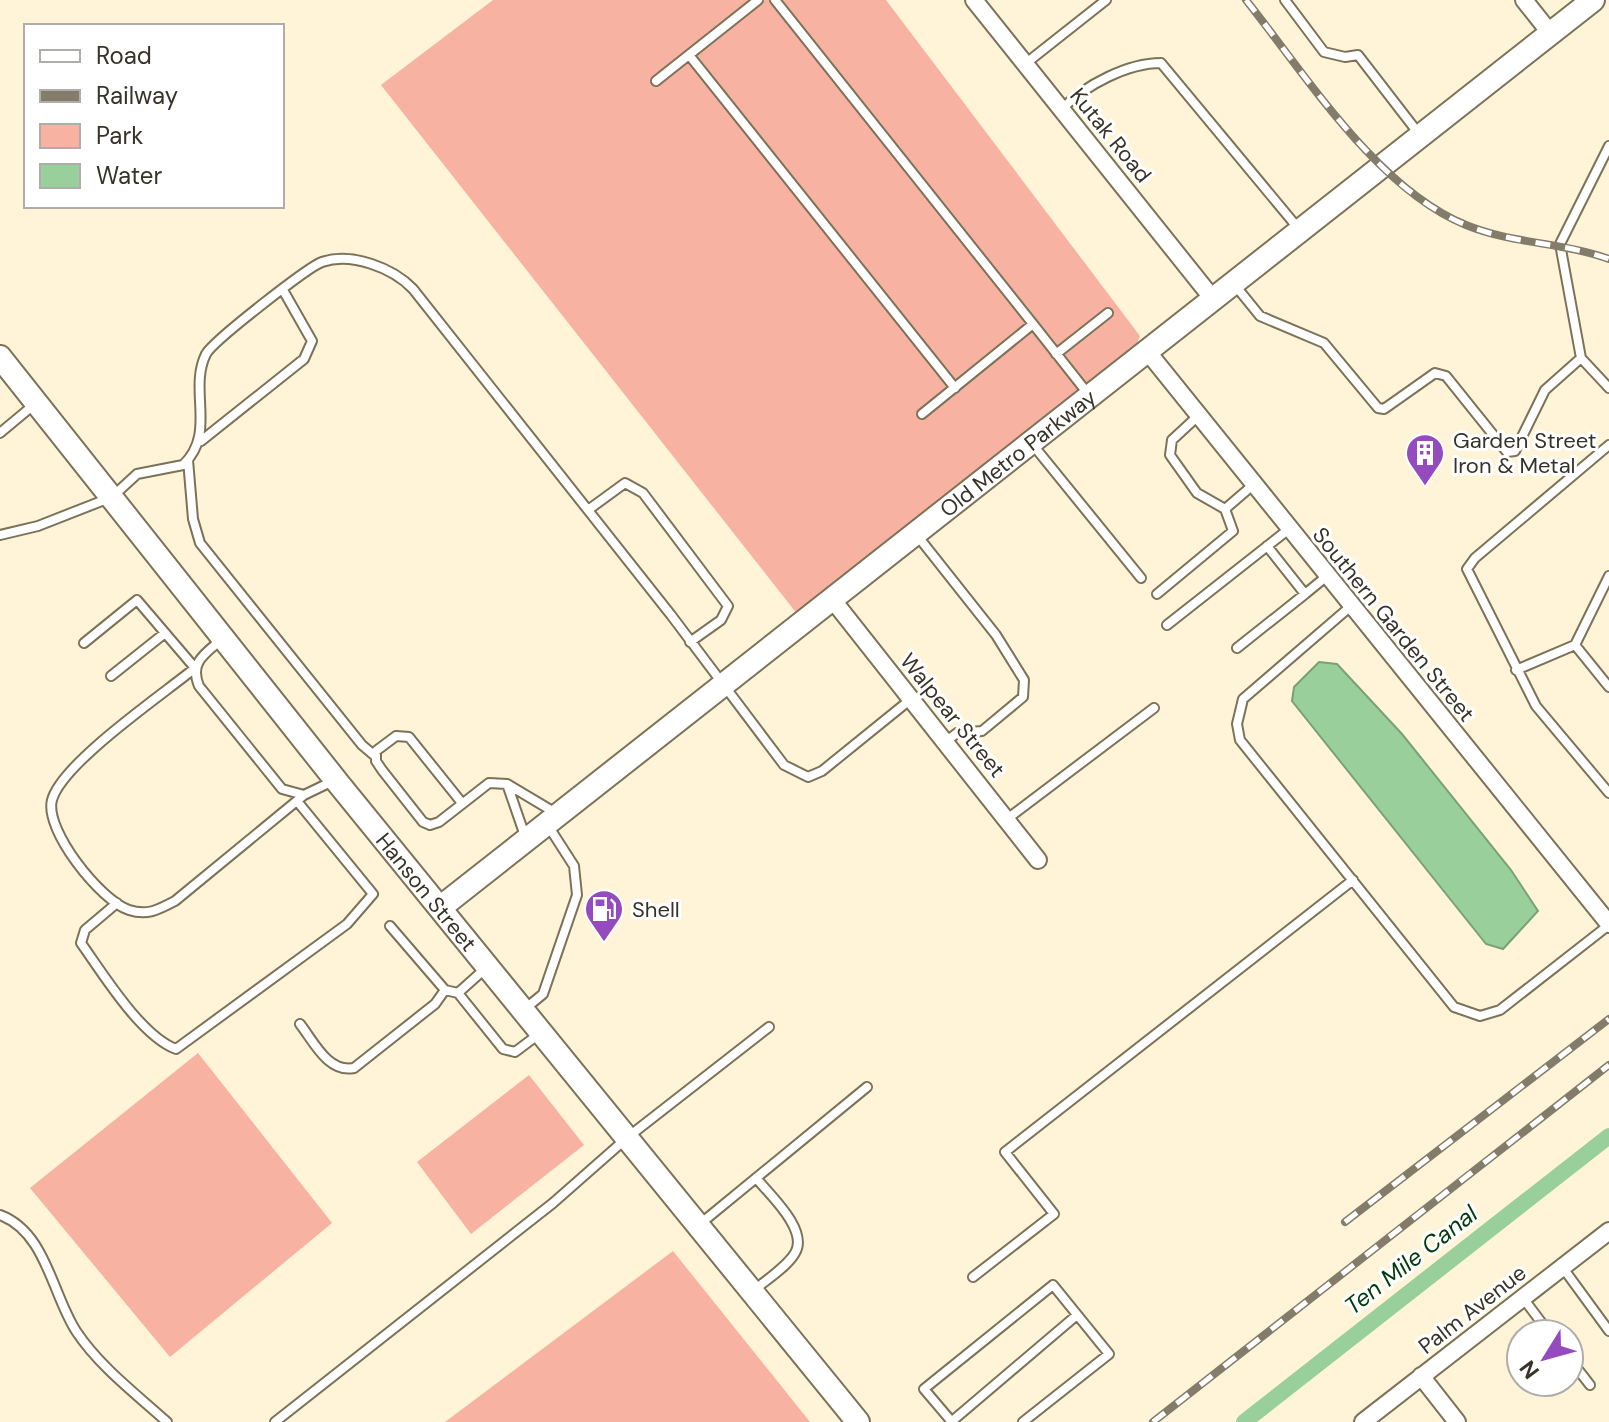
<svg xmlns="http://www.w3.org/2000/svg" width="1609" height="1422" font-family="'DM Sans',sans-serif">
	<rect width="100%" height="100%" fill="#fff4d7"/>
	<!-- green -->
	<path fill="#f7b2a1" d="M493,0h393l254,336 -6,14 -336,265 -417,-530z
		M198,1053l134,170 -162,134 -140,-169z
		M529,1075l55,70 -113,89 -54,-72z
		M673,1251l137,171h-365z"/>
	<!-- water -->
	<path fill="#98cf9b" stroke="#7ba078" stroke-width="2" d="M1319,662l18,2 65,70 109,136 27,41 -35,38 -17,-5 -194,-243 2,-14z"/>
	<g fill="none" stroke-linecap="round" stroke-linejoin="round">
		<!-- canal -->
		<path stroke="#98cf9b" stroke-width="16" d="M1244,1422l365,-286"/>
		<defs>
			<path id="lane" d="M775,0l258,324
				M1285,0l39,52 21,5 13,-2 61,79
				M689,55l266,333
				M1025,64l81,-64
				M656,81l102,-81
				M1062,109c23,-24 66,-46 99,-46l137,165
				M1234,284l26,32 64,27 54,65 6,1 51,-36 11,3 61,76 8,-1 30,-61 36,-32 -21,-114 49,-98
				M1056,354l52,-41
				M1581,358l28,30
				M922,414l111,-90 56,71
				M1198,416l-26,24 -2,15 27,38 28,16
				M0,433l36,-30
				M201,441l103,-82 8,-18 -29,-51
				M1033,445l108,133
				M1609,445l-134,113 -8,11 69,137 73,87
				M188,460l5,59 7,24 162,202 13,11
				M588,510l37,-27 18,10 85,113 -7,14 -31,22
				M916,534l80,101 28,45 -1,17 -41,34 -25,2 -12,9
				M0,535l38,-9 74,-29 25,-23 46,-9c34,-32 5,-75 23,-111 7,-13 102,-87 116,-92 30,-10 71,6 91,27l258,326 113,150 24,12 14,-6 89,-72
				M1267,546l38,48 22,-18
				M1609,576l-34,69 34,42
				M1157,594l76,-63 -8,-22 28,-24
				M1351,606l-108,93 -6,25 3,16 214,267 26,9 20,-6 109,-85
				M1167,625l122,-96
				M222,639c-17,15 -33,23 -23,47l83,103 22,6 31,-15
				M84,643l53,-43 58,68c-33,27 -133,95 -143,132 -8,30 49,101 77,110 18,6 29,0 46,-9l129,-106
				M1237,648l68,-54
				M1516,670l59,-25
				M111,676l54,-43
				M462,803l-53,-66 -13,-1 -20,15v10l6,9 41,52 7,3 9,-3 50,-39 18,1
				M1007,819l147,-111
				M525,836l-18,-52 47,28
				M117,903l-32,27 -4,13c22,31 60,93 95,106l171,-125 26,-30 -76,-93
				M390,926l55,64 13,3 45,56 12,3 24,-18
				M458,993l29,-26
				M526,1008l17,-14 34,-99 -3,-29 -27,-42
				M300,1024c14,18 28,49 54,44l81,-64 10,-14
				M0,1215c46,17 52,79 76,116 23,35 60,63 91,91
				M700,1224l167,-137
				M1563,1268l46,63
				M973,1277l81,-63 -49,-62 348,-272
				M753,1291c13,-11 34,-24 42,-38 14,-23 -26,-59 -39,-75
				M1523,1298l27,36
				M1569,1358l21,27
				M275,1422l278,-219 75,-66 141,-110
				M951,1422l126,-107
				M952,1422l-28,-33 129,-104 56,69 -86,68"/>
			<path id="street" d="M974,0l239,299
				M1524,0l27,34
				M1147,351l462,573
				M832,599l206,261
				M1421,1376l36,46
				M1363,1422l246,-191"/>
			<g id="secondary">
				<path id="s1" d="M0,357l338,426 520,639"/>
				<path id="s2" d="M441,907l1152,-907"/>
			</g>
		</defs>
		<!-- lane casing -->
		<use href="#lane" stroke="#7c7259" stroke-width="12"/>
		<!-- street casing -->
		<use href="#street" stroke="#7c7259" stroke-width="20"/>
		<!-- secondary casing -->
		<use href="#secondary" stroke="#7c7259" stroke-width="26"/>
		<!-- lane -->
		<use href="#lane" stroke="#fff" stroke-width="8"/>
		<!-- street -->
		<use href="#street" stroke="#fff" stroke-width="16"/>
		<!-- secondary -->
		<use href="#secondary" stroke="#fff" stroke-width="22"/>
		<defs>
			<path id="rail" d="M1246,0c59,74 131,189 220,225 46,19 96,17 143,34
				M1345,1222l264,-203
				M1153,1422l456,-357"/>
		</defs>
		<!-- rail casing -->
		<use href="#rail" stroke="#837c6b" stroke-width="8"/>
		<!-- rail -->
		<use href="#rail" stroke="#fff" stroke-width="5" stroke-dasharray="15" stroke-linecap="butt"/>
	</g>
	<!-- icons -->
	<defs>
		<symbol id="building-pin" viewBox="-11 -11 22 30"><path d="M0 17L-7.5 6A9.5 9.5 0 1 1 7.5 6Z" fill="#934bbe" stroke="#fff"/><path d="M-4-6H4V6H1V3H-1V6H-4ZM-2.5-4.3h1.7v1.8h-1.7ZM.8-4.3h1.7v1.8H.8ZM-2.5-1h1.7V.8h-1.7ZM.8-1h1.7V.8H.8Z" fill="#fff"/></symbol>
		<symbol id="fuel-pin" viewBox="-11 -11 22 30"><path d="M0 17L-7.5 6A9.5 9.5 0 1 1 7.5 6Z" fill="#934bbe" stroke="#fff"/><path d="M-5.5-6h7V0h2V4h1.3V-2.5L3-4.5l.8-.8L6-3V5H2.5V1h-1V6h-7ZM-4.2-4.7v3.2H.2V-4.7Z" fill="#fff"/></symbol>
	</defs>
	<g fill-rule="evenodd">
		<use href="#building-pin" x="1403" y="431" width="44" height="60"/>
		<use href="#fuel-pin" x="582" y="887" width="44" height="60"/>
	</g>
	<g text-anchor="middle" stroke-width="6" stroke-linejoin="round" paint-order="stroke">
		<!-- street labels -->
		<g font-size="22" fill="#373328" stroke="#fff">
			<text transform="translate(1111 135) rotate(51)" y="8">Kutak Road</text>
			<text dy="8" stroke="none"><textPath href="#s2" startOffset="734">Old Metro Parkway</textPath></text>
			<text transform="translate(1394 624) rotate(51)" y="8">Southern Garden Street</text>
			<text transform="translate(953 715) rotate(51)" y="8">Walpear Street</text>
			<text dy="8" stroke="none"><textPath href="#s1" startOffset="684">Hanson Street</textPath></text>
			<text transform="translate(1472 1309) rotate(-38)" y="8">Palm Avenue</text>
		</g>
		<!-- poi labels -->
		<g font-size="22" fill="#373328" stroke="#fff" text-anchor="start">
			<text x="1453" y="448">Garden Street<tspan x="1453" dy="25">Iron &amp; Metal</tspan></text>
			<text x="632" y="917">Shell</text>
		</g>
		<!-- water labels -->
		<g font-size="24" font-style="italic" fill="#003c0a" stroke="#fff">
			<text transform="translate(1411 1260) rotate(-38)" y="8">Ten Mile Canal</text>
		</g>
	</g>
	<!-- legend -->
	<rect x="24" y="24" width="260" height="184" fill="#ffffff" stroke="#afada9" stroke-width="2"/>
	<rect x="40" y="50" width="40" height="12" fill="#ffffff" stroke="#afada9" stroke-width="2"/>
	<text x="96" y="64" font-size="24" fill="#373328">Road</text>
	<rect x="40" y="90" width="40" height="12" fill="#837c6b" stroke="#afada9" stroke-width="2"/>
	<text x="96" y="104" font-size="24" fill="#373328">Railway</text>
	<rect x="40" y="124" width="40" height="24" fill="#f7b2a1" stroke="#afada9" stroke-width="2"/>
	<text x="96" y="144" font-size="24" fill="#373328">Park</text>
	<rect x="40" y="164" width="40" height="24" fill="#98cf9b" stroke="#afada9" stroke-width="2"/>
	<text x="96" y="184" font-size="24" fill="#373328">Water</text>
	<!-- north arrow -->
	<g transform="translate(1545 1358) rotate(233)"><circle r="38" fill="#ffffff" stroke="#afada9" stroke-width="2"/>
	<path d="M0-6L14 30L0 20L-14 30Z" fill="#934bbe"/>
	<text y="-12" font-size="22" font-weight="bold" text-anchor="middle" fill="#373328">N</text>
	</g>
</svg>
